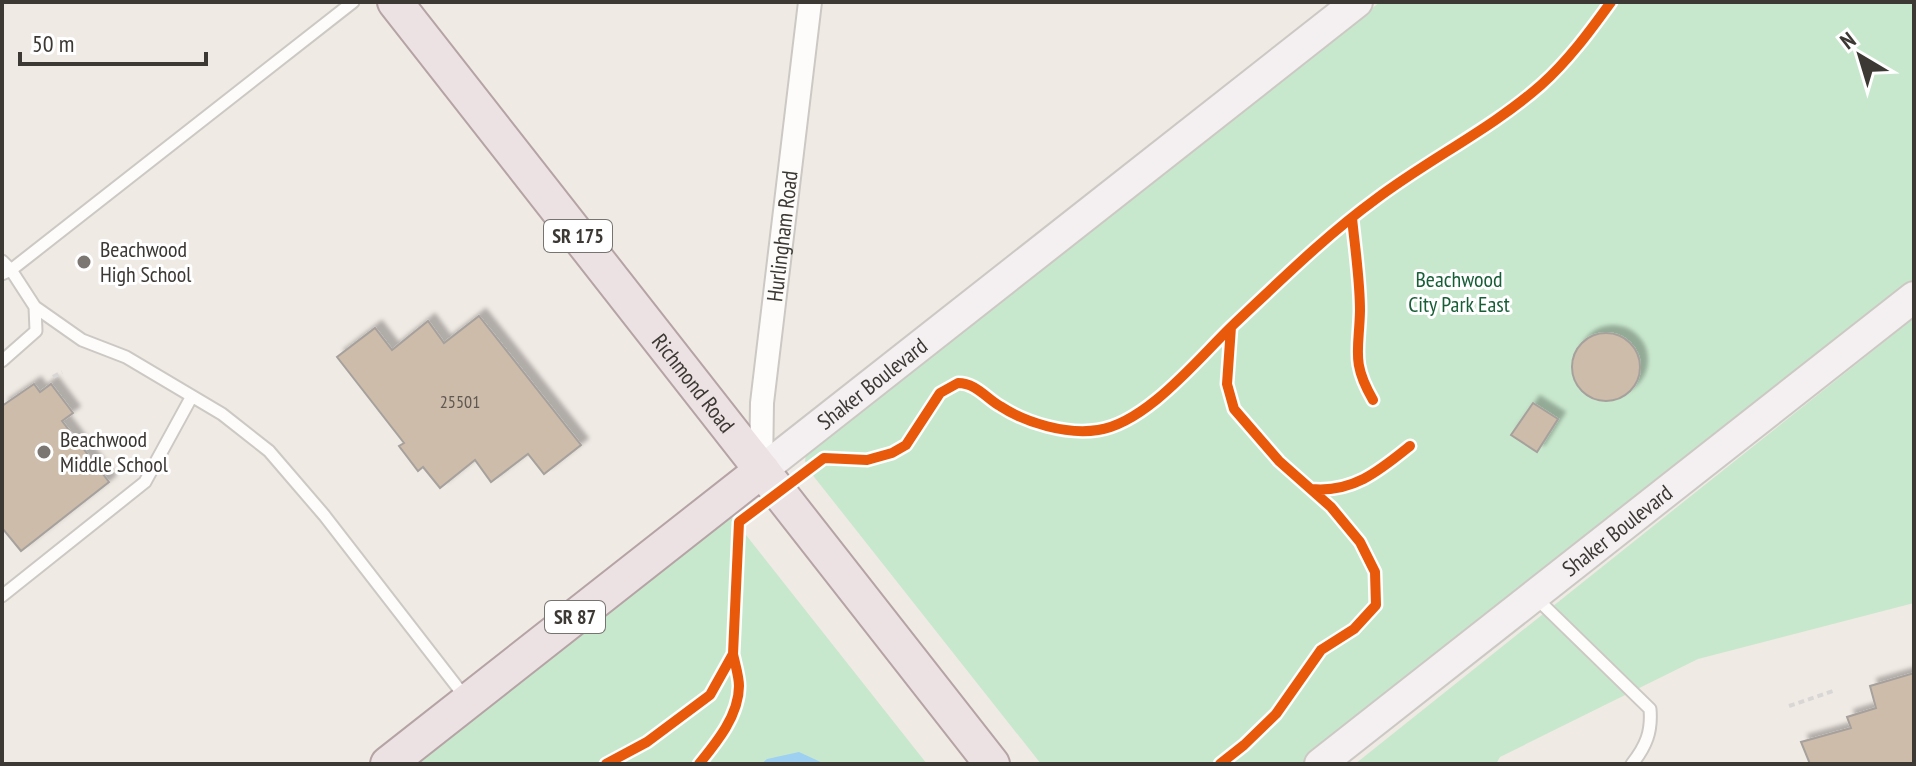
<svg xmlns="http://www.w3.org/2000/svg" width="1916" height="766" font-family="'PT Sans Narrow',sans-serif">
	<defs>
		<filter id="shadow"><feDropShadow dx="7" dy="-7" stdDeviation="2" flood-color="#0004"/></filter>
	</defs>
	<rect width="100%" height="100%" fill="#f0eae4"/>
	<!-- green -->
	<path fill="#c8e8cd" d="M1380,2h534v284l-608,478h-265l-230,-291 -6,-12 1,-7z
		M1914,318v285l-216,56 -198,98 -4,7h-141z
		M720,502l207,262h-539z"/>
	<!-- water -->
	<path fill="#9dd0f1" d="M799,752l26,12h-64l6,-5z"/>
	<!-- building -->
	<path fill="#cdbcaa" stroke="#a6a19d" stroke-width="2" filter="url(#shadow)" d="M479,316l102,129 -37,29 -16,-20 -37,28 -16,-22 -35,28 -17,-21 -5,4 -19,-25 5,-3 -67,-86 38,-29 17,22 36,-29 16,22z
		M1572 367a34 34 0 1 1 68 0a34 34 0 1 1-68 0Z
		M34,384l6,8 11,-8 22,29 -11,8 47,61 -88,69 -19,-23v-122z
		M1533,403l25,16 -21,33 -26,-17z
		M1914,673v91h-104l-9,-22 50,-14 -4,-11 29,-9 -6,-22z"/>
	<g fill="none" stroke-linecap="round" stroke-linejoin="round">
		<defs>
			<path id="service" d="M2,261l9,9 24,37 47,33 44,17 96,57 47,37 55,64 141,182
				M2,274l9,-4 342,-268
				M2,361l34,-30 -1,-24
				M2,596l143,-114 47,-86
				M1534,596l116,113c2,23 -4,37 -18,55"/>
			<g id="minor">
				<path id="s1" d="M761,469l1,-66 48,-401"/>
			</g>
			<g id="secondary">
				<path id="s2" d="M762,470l595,-468"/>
				<path id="s3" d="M1320,764l594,-467"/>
			</g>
			<g id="primary">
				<path id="s4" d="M395,2l597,762"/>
				<path d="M388,764l374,-294"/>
			</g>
		</defs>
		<!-- service casing -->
		<use href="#service" stroke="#ccc8c3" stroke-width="15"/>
		<!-- minor casing -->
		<use href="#minor" stroke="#ccc8c3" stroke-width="26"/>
		<!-- secondary casing -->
		<use href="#secondary" stroke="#ccc8c3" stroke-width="34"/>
		<!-- primary casing -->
		<use href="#primary" stroke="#b5a3a5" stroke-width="38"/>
		<!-- path -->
		<path stroke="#d9d7d6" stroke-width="4" stroke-dasharray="6 4" stroke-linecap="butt" d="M53,377l9,-5
			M1789,706l44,-15"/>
		<!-- service -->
		<use href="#service" stroke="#fdfcfb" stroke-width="11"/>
		<!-- minor -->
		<use href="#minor" stroke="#fdfcfb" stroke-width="22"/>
		<!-- secondary -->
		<use href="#secondary" stroke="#f4eff0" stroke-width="30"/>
		<!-- primary -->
		<use href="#primary" stroke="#ece2e4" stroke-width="34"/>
		<defs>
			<path id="cycleway" d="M1352,218c3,30 8,62 8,93 -1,40 -9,51 13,89
				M1311,489c42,4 68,-18 99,-43
				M606,764l41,-22 63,-47 23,-41 6,-132 85,-64 43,2 25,-7 14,-8 34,-52 18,-10c18,0 28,15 42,23 26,17 67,29 98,24 48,-7 99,-70 133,-103 47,-44 93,-90 145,-128 53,-40 115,-70 165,-114 27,-24 49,-54 70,-83
				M699,764c18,-22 40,-49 40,-78 0,-10 -4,-22 -6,-32
				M1220,764l24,-19 32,-31 45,-64 33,-21 22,-24 -1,-33 -15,-30 -29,-35 -52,-46 -45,-52 -7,-25 4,-57"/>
		</defs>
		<!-- cycleway casing -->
		<use href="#cycleway" stroke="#fff" stroke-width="15"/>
		<!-- cycleway -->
		<use href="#cycleway" stroke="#e8590c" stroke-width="10"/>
	</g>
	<!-- markers -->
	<g fill="#7b7672" stroke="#fff" stroke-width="3">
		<circle cx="84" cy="262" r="8"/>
		<circle cx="44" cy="452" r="8"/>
	</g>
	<g text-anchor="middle" stroke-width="6" stroke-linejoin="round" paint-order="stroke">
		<!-- number labels -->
		<g font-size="18" fill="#605952">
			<text x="460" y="408">25501</text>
		</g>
		<!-- shield labels -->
		<g fill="#fff" stroke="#767471" stroke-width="2">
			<rect x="544" y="220" width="68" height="32" rx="6"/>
			<rect x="545" y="601" width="60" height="32" rx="6"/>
		</g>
		<g font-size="20" font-weight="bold" fill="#3c3834">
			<text x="578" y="243">SR 175</text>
			<text x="575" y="624">SR 87</text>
		</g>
		<!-- street labels -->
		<g font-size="22" fill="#3c3834" stroke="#fff">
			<text dy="8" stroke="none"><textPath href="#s1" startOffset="234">Hurlingham Road</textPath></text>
			<text dy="8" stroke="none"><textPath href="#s4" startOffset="484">Richmond Road</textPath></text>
			<text dy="8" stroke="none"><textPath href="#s2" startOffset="140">Shaker Boulevard</textPath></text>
			<text dy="8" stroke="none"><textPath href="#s3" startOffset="378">Shaker Boulevard</textPath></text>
		</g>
		<!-- poi labels -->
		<g font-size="22" fill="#3c3834" stroke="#fff" text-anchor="start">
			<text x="100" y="257">Beachwood<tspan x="100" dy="25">High School</tspan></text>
			<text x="60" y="447">Beachwood<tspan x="60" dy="25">Middle School</tspan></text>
		</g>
		<!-- park labels -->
		<g font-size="22" fill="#175e37" stroke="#fff">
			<text x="1459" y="287">Beachwood<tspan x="1459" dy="25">City Park East</tspan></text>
		</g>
	</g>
	<!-- border -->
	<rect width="1916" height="766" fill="none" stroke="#3c3834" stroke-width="8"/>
	<!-- north arrow -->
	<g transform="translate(1860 56) rotate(322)" stroke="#ffffff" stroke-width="6" paint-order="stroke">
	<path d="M0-6L14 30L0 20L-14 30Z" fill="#3c3834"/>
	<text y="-12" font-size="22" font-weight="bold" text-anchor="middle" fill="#3c3834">N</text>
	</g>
	<!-- scale -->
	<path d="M20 52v12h186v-12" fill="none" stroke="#3c3834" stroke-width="4"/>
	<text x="32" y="52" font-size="24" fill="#3c3834" stroke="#ffffff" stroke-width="6" paint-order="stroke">50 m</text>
</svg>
